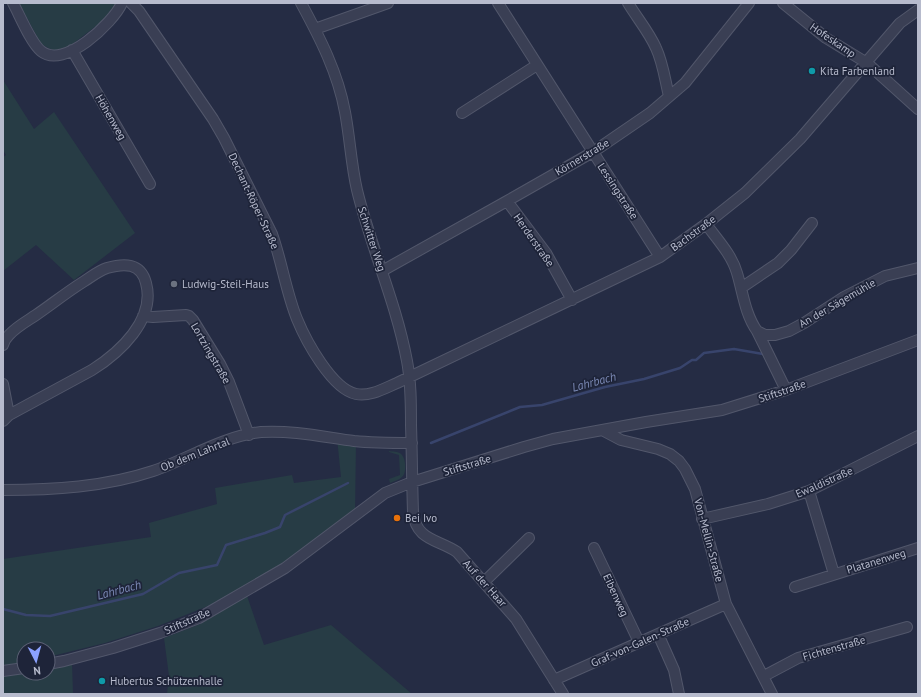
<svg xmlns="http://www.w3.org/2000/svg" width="921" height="697" font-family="'PT Sans',sans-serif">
	<rect width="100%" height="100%" fill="#252c44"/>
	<!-- green -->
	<path fill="#273c45" d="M19,3h98l-17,20 -30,23 -14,6 -15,-8z
		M3,80l31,49 20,-17 81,121 -61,47 -38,-35 -33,26v-114l3,-2 -3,-5z
		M337,438l19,3 -1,74 -107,75 -90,36 -53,17 -57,14v-8h-24v13l-21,4v-107l148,-22 -2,-14 68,-19 -2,-16 77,-13 2,8 47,-6z
		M389,451c4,1 9,0 12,3 5,4 6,19 1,23 -3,3 -8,4 -12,6l-1,-4 11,-4 -1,-20 -10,-3z
		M247,596l17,49 67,-20 81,69h-245l2,-18 -5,-38 36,-14z
		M72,664l1,30h-70v-17l22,-4h23v-4z"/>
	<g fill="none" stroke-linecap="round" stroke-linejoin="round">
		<!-- stream -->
		<path stroke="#38446c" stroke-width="2.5" d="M431,443l89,-36 22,-2 63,-18 39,-8 36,-11 12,-8h4l8,-7 30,-4 29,5
			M3,609l23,6 24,1 93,-22 36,-21 38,-8 9,-20 39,-12 15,-6 5,-12 63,-32"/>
		<defs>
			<path id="minor" d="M13,3c7,13 18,40 28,48 23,19 72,-28 81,-48
				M131,3l8,8 74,108 11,19 48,96c10,28 14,58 25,85 9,22 35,70 59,75 14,3 29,-6 41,-11l263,-126 46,-33 39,-31 55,-54 100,-116 18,-13
				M301,3c19,35 37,70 44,109 5,26 6,52 12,78 14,58 39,112 50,171 4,21 4,42 4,64 1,29 1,58 2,87 3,29 25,27 44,40l59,67 47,75
				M498,3l162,254
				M628,3c9,15 21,29 28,45 7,15 9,32 13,48
				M783,3l43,35 41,25 51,46
				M315,29l73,-26
				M72,50l78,134
				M462,113l75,-48
				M507,201l39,52 26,47
				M706,224c11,15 26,31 31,49 6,20 8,41 20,58l29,59
				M382,271l125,-70 86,-49 57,-39 35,-30 64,-80
				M741,288l37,-25 13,-13 21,-27
				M143,316l10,1 33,-2 3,1 4,4 27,44 9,18 20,53
				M757,331l8,4h10l14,-4 15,-8 40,-26 41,-21 33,-8
				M3,345c1,-4 3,-7 6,-10 7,-8 18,-14 27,-20 16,-11 31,-23 47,-33 8,-5 15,-11 24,-14 7,-2 16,-4 24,-2 8,2 13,9 15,17 10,37 -27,70 -54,87l-83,45 -6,6
				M3,384l6,31
				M604,431l17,9 37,9 12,5 9,7 6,8 10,20 31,115 46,90
				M3,490c50,0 102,-3 150,-19 35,-12 70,-35 108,-39 31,-2 63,5 93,9 19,2 39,2 58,2
				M809,491l25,83
				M702,519l66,-15 41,-13 109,-55
				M594,548l45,94
				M484,582l45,-44
				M795,587l123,-39
				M658,634l16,36 5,24
				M48,664l16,-3 49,-13 47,-15 39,-15 86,-50 100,-75 27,-11 112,-35 29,-8 93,-17 76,-12 64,-20 132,-50
				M3,671l21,-3
				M764,676l34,-18 109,-31
				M554,680l172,-76"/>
		</defs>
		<!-- minor casing -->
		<use href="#minor" stroke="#52576b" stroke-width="12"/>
		<!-- minor -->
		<use href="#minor" stroke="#3a3f54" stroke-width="10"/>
	</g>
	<!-- markers -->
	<g fill="#0f9aa8" stroke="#1e2439" stroke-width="1.5">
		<circle cx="812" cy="71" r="4"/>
		<circle cx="102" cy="681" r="4"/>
	</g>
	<circle fill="#6b7280" stroke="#1e2439" stroke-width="1.5" cx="174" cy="284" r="4"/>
	<circle fill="#e8710a" stroke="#1e2439" stroke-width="1.5" cx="397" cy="518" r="4"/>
	<g text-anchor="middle" stroke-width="3.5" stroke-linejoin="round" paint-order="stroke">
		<!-- street labels -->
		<g font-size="11" fill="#b7bbcd" stroke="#1e2439">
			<text transform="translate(833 40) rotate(34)" y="4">Hofeskamp</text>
			<text transform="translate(111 117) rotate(60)" y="4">Höhenweg</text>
			<text transform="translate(582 157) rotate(-31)" y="4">Körnerstraße</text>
			<text transform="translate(618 191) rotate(57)" y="4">Lessingstraße</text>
			<text transform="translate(254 201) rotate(65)" y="4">Dechant-Röper-Straße</text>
			<text transform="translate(693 233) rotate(-36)" y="4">Bachstraße</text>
			<text transform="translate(372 239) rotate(72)" y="4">Schwitter Weg</text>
			<text transform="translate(534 240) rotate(55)" y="4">Herderstraße</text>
			<text transform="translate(837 303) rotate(-30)" y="4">An der Sägemühle</text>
			<text transform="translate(211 353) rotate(60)" y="4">Lortzingstraße</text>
			<text transform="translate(782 391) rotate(-19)" y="4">Stiftstraße</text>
			<text transform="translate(195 454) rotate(-22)" y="4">Ob dem Lahrtal</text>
			<text transform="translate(467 465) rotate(-17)" y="4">Stiftstraße</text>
			<text transform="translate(824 482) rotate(-24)" y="4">Ewaldistraße</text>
			<text transform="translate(709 540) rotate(75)" y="4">Von-Mellin-Straße</text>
			<text transform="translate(876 561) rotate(-17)" y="4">Platanenweg</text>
			<text transform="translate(485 583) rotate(48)" y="4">Auf der Haar</text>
			<text transform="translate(616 595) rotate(65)" y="4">Eibenweg</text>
			<text transform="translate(187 621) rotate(-24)" y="4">Stiftstraße</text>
			<text transform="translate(640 642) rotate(-24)" y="4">Graf-von-Galen-Straße</text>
			<text transform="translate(834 648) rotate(-16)" y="4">Fichtenstraße</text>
		</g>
		<!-- poi labels -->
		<g font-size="11" fill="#b7bbcd" stroke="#1e2439" text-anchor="start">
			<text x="820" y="75">Kita Farbenland</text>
			<text x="182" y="288">Ludwig-Steil-Haus</text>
			<text x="405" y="522">Bei Ivo</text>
			<text x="110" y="685">Hubertus Schützenhalle</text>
		</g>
		<!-- water labels -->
		<g font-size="12" font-style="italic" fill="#7c8ab6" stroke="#1e2439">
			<text transform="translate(594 382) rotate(-15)" y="4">Lahrbach</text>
			<text transform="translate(119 590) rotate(-15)" y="4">Lahrbach</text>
		</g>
	</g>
	<!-- border -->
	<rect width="921" height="697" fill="none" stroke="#b7bbcd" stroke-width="8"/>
	<!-- north arrow -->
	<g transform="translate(36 661) rotate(174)"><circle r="19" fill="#1e2439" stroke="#5b6074"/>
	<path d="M0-3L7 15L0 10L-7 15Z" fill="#8ba1fe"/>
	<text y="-6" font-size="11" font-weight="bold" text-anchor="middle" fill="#b7bbcd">N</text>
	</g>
</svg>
